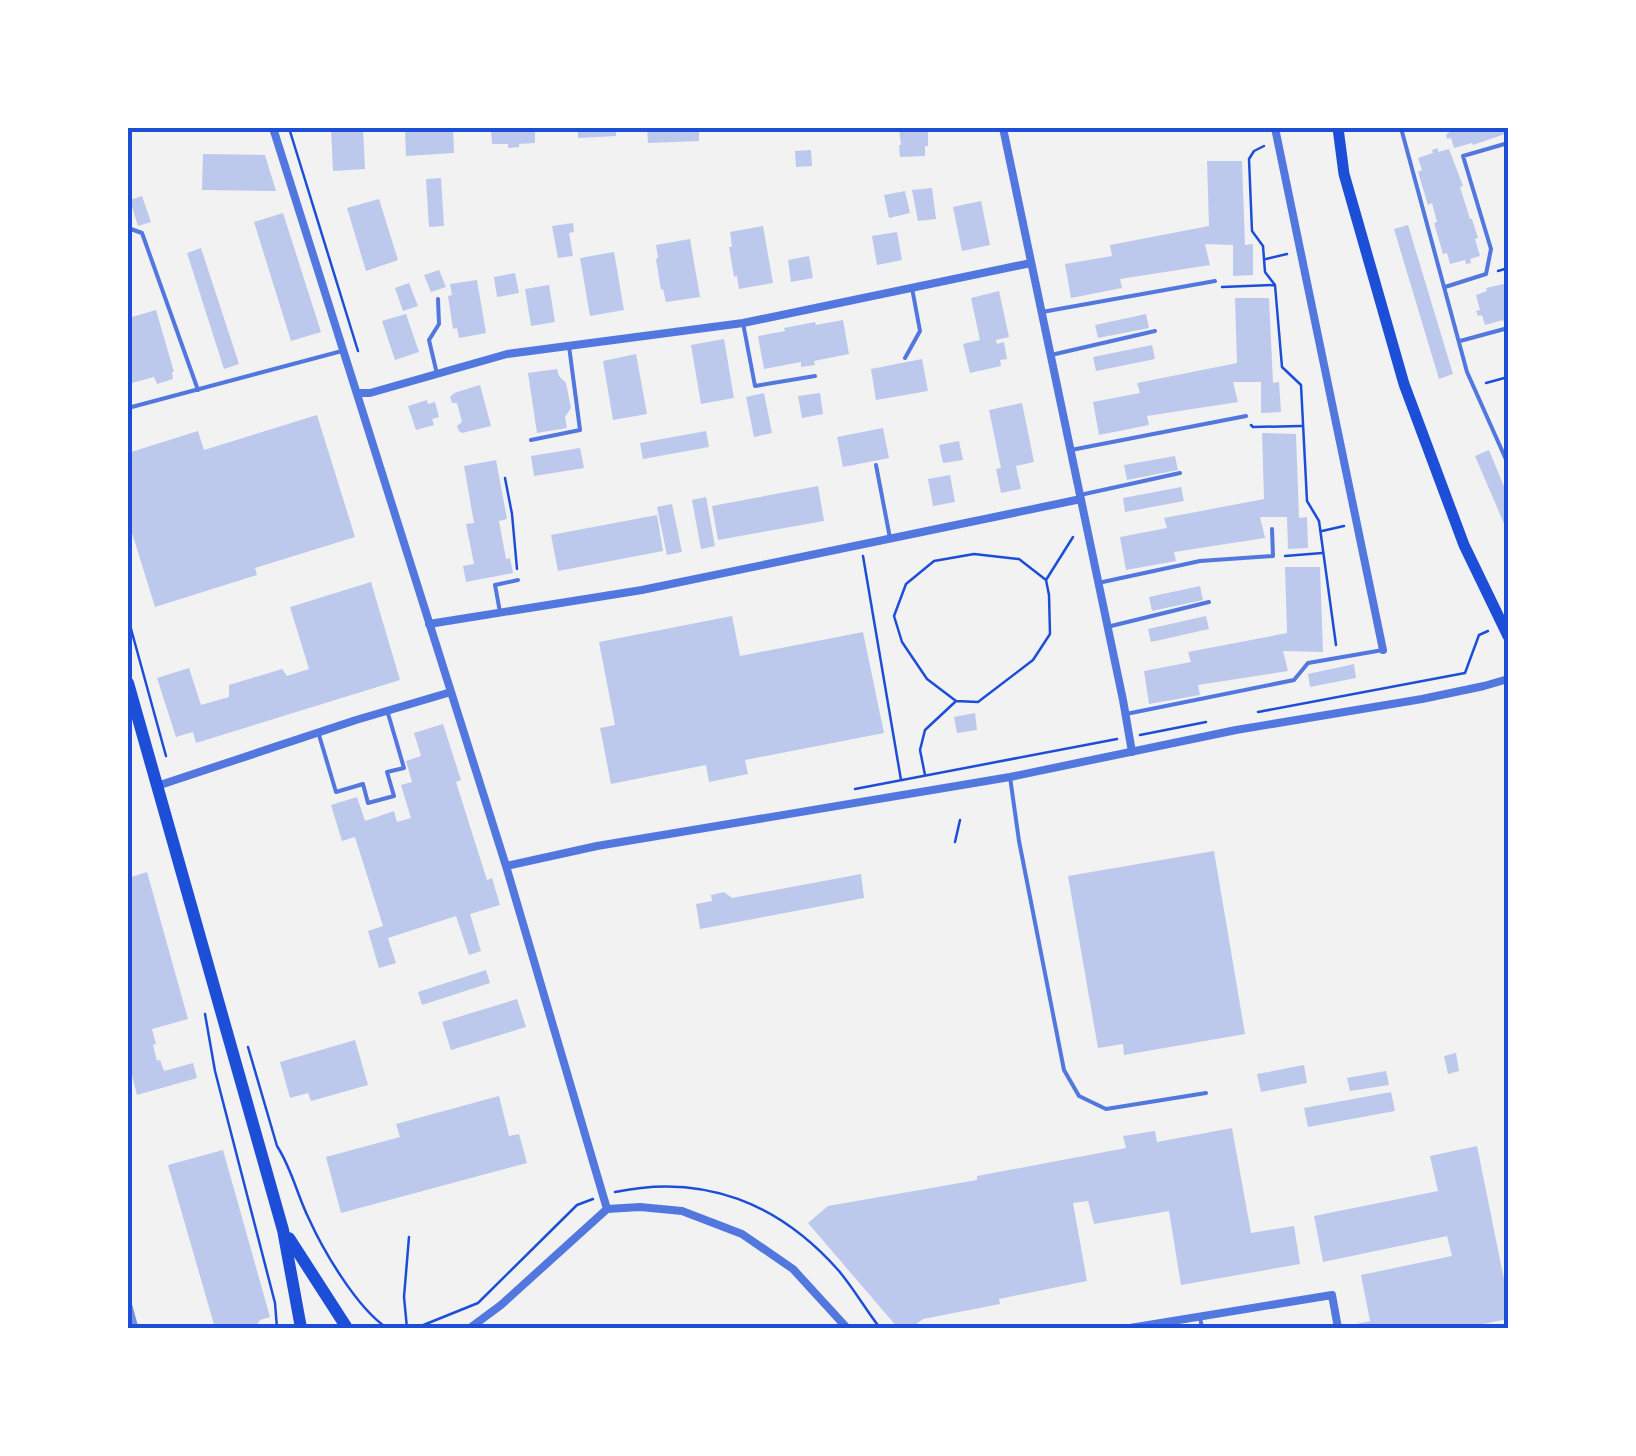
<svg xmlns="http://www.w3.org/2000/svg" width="1636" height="1456" font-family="Jost,sans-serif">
	<rect width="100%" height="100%" fill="#f2f2f2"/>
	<!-- building -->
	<path fill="#bdc9ec" d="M331,128h32l2,41 -32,2z
		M405,128h48l1,25 -48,3z
		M491,128h44v15l-16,1v3l-11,1v-4h-16z
		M578,128h38v8l-38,2z
		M647,128h52v13l-51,2z
		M899,128h25l1,3h3v15h-3v10l-25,1 -1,-12h2z
		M1448,128h60v5l-35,12 -1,-2 -18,5 -3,-10 -4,1 -1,-5 3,-1z
		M1438,148v4l11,-3 14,37 -3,1 10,32h2l6,19 -3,1 5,17 -10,3 1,4 -5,1 -1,-4 -15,4 -3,-11 -4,1 -9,-31 3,-1 -5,-19 -4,2 -10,-33 4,-2 -4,-12 15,-5 -1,-3z
		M811,150l1,16 -16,1 -1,-16z
		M203,154l62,1 11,36 -74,-1z
		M1207,161h35l3,84 8,-1v31l-20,1v-31l-28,-1 5,21 -90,14 2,9 -51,10 -6,-34 47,-8 -2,-11 99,-19z
		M441,178l3,48 -15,1 -3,-48z
		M932,188l4,31 -18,2 -6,-31z
		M905,191l5,22 -21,5 -5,-23z
		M142,196l9,26 -13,4 -8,-26z
		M379,199l19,61 -32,11 -19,-63z
		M981,201l9,44 -28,6 -9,-44z
		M283,213l38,119 -30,9 -37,-119z
		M573,223l1,9 -5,1 4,23 -15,2 -6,-32z
		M1408,225l45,149 -14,5 -45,-150z
		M763,226l10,57 -34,6 -2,-13 -3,1 -5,-30h3l-2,-15z
		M897,232l5,28 -25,5 -5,-29z
		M690,239l10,58 -34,5 -3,-13 -2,1 -5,-31 2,-1 -2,-13z
		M201,248l38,116 -15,5 -37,-116z
		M614,252l10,58 -34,6 -10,-58z
		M809,256l4,22 -22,4 -3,-22z
		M439,270l7,17 -15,5 -7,-17z
		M515,273l4,20 -22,4 -3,-20z
		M477,280l9,53 -27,5 -2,-10 -4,1 -5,-33 4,-1 -2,-11z
		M409,283l9,23 -15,5 -8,-23z
		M1508,283v38l-4,1 -1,-2 -18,5 -3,-10 -4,1 -2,-5 4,-1 -4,-15 11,-4 -1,-3z
		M549,285l6,37 -24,4 -6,-37z
		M999,291l10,46 -13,3 1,4 7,-2 3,17 -7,1 1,6 -31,7 -7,-29 17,-4 -9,-42z
		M1235,298h34l4,85 6,-1 2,30 -20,1v-31h-28l5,20 -91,14 2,9 -50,10 -6,-33 47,-9 -3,-10 100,-20z
		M128,305l4,12 24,-7 18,62h-2l1,7 -16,5 -3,-7 -26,7z
		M406,314l13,38 -24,8 -13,-39z
		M1146,314l3,14 -51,10 -3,-13z
		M843,320l6,34 -35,7 1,4 -14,2v-5l-37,7 -6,-33 27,-5 -1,-3 31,-6 1,3z
		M724,339l10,59 -33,6 -10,-59z
		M1152,345l3,14 -59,12 -3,-14z
		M636,354l11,60 -34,6 -10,-59z
		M922,359l6,32 -52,9 -5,-31z
		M557,369l2,7 7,7 5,25 -6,9 2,11 -30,5 -9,-60z
		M480,385l11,41 -29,7 -3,-2 -2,-5 5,-4 -5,-19h-5l-2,-6 4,-4z
		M764,393l8,40 -18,4 -8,-40z
		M820,393l3,21 -21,4 -4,-22z
		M427,400l1,4 7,-2 4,15 -7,2 2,6 -18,5 -8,-24z
		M1022,403l12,59 -18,4 5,23 -20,4 -5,-24 5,-1 -12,-58z
		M317,415l38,122 -100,31 2,7 -102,32 -27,-87v-67l70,-22 6,19z
		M883,428l6,30 -46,9 -6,-30z
		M706,431l3,16 -66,12 -3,-16z
		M1262,433l34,1 3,84 8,-1 1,31 -20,1 -1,-32h-27l5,21 -91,14 2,9 -50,9 -6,-33 47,-9 -3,-10 100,-19z
		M959,441l4,19 -20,3 -4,-18z
		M580,448l4,20 -50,8 -3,-20z
		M1489,450l19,46v37l-33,-77z
		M1175,456l3,14 -51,10 -3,-15z
		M496,460l11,59 -8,2 7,38 4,-1 3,15 -47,9 -3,-16 11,-2 -8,-40 8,-1 -10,-57z
		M950,475l5,27 -22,4 -5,-27z
		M818,486l6,35 -106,19 -6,-34z
		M1181,487l3,14 -59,11 -2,-14z
		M706,497l9,49 -14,3 -9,-49z
		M672,504l10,48 -15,3 -10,-48z
		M657,515l6,36 -105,20 -7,-36z
		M1285,567h35l3,85 -40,-1 5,20 -90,14 2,10 -51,9 -5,-33 47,-9 -3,-10 99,-19z
		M371,582l29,98 -204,63 -3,-11 -17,5 -19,-59 32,-10 12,37 28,-8v-12l53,-16 5,7 22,-7 -19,-62z
		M1200,586l3,14 -51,11 -3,-14z
		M732,616l8,40 123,-24 21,101 -139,27 3,14 -39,8 -3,-17 -95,19 -11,-56 15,-3 -16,-83z
		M1206,616l3,13 -58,13 -3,-13z
		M1354,664l2,14 -46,9 -2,-13z
		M975,713l2,17 -20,3 -3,-16z
		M443,724l18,56 -5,2 31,98 5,-2 8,27 -30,9 11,37 -12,4 -13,-39 -68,22 8,25 -17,5 -11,-37 15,-5 -28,-89 -13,4 -11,-36 26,-8 8,24 29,-10 3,11 14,-4 -10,-33 11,-3 -6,-21 15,-5 -7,-23z
		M1214,851l31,183 -121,21 -1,-11 -25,4 -30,-172z
		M147,872l41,147 -36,10 4,15 -3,1 4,16 3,-1 4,11 29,-8 4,15 -60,17 -9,-35v-182z
		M861,874l3,24 -164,31 -4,-25 16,-3 -1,-6 13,-3 8,6z
		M486,970l4,13 -68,22 -4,-13z
		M517,999l9,28 -75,23 -9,-28z
		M355,1040l13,45 -57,16 -3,-8 -18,5 -10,-36z
		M1456,1053l3,18 -11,3 -4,-18z
		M1304,1065l3,18 -46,9 -4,-18z
		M1386,1071l3,14 -39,6 -3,-13z
		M1391,1092l4,19 -87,16 -4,-19z
		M499,1096l10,40 10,-2 8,29 -186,50 -15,-56 74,-20 -4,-13z
		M1232,1128l19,105 43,-7 6,38 -119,21 -12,-74 -75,13 -6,-23 -15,2 14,78 -88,18 1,5 -77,15 -12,9h-13l-90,-105 20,-17 149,-26v-4l149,-28 -3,-12 32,-5 2,11z
		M1477,1146l31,153v20l-45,9h-106l-1,-4 14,-3 -9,-46 91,-19 -5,-20 -124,26 -9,-46 124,-25 -8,-35z
		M223,1150l47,167 -10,3 -5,8h-40l-47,-163z"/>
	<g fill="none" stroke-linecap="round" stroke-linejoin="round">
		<!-- path -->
		<path stroke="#1d4ed8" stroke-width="2.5" d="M289,128l69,223
			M1264,146l-10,5 -5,8 3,72 11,15 2,26 10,13 7,82 19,18 6,116 12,20 17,124
			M1266,259l21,-5
			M1498,271l10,-3
			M1222,287l52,-2
			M1486,383l22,-6
			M1251,425l2,2 48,-1
			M505,478l7,36 5,55
			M1322,531l22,-5
			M974,554l45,5 27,21 3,15 1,39 -17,26 -55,42 -22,-1 -29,-22 -25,-37 -8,-26 12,-32 28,-23z
			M863,556l38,224
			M1285,556l37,-3
			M1046,580l27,-43
			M128,618l38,138
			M1258,712l207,-39 14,-38 9,-4
			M1140,735l66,-13
			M925,775l-5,-25 5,-20 30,-28
			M855,789l262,-50
			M955,842l5,-22
			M205,1014l10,57 60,232 2,25
			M248,1047l29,99c15,23 20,49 32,73 15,33 48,89 78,109
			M615,1192c89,-19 164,11 224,79 15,18 27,39 41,57
			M407,1328l-3,-31 5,-60
			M416,1328l62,-25 99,-98 16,-6"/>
		<!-- service -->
		<path stroke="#5277de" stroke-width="4" d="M1401,128l66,244 41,92
			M128,228l14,5 56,157
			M1445,287l41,-13 5,-25 -28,-93 45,-13
			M1042,312l173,-31
			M743,323l12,63 60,-10
			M1460,341l48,-13
			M1051,355l104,-24
			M905,358l15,-27 -8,-43
			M437,374l-8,-34 10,-16 -1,-25
			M128,408l214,-57
			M531,440l49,-10 -11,-84
			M1071,450l175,-34
			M876,465l14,73
			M1080,495l100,-22
			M1098,583l102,-22 73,-5 -1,-27
			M500,612l-5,-27 23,-5
			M1107,627l102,-25
			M1126,714l168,-34 14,-17 75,-13
			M319,735l17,57 27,-8 5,19 26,-7 -7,-24 17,-4 -17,-58
			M1010,777l9,64 45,229 15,26 27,13 100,-16
			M1200,1317l2,11"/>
		<!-- minor -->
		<path stroke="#5277de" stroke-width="8" d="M273,128l233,738 101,343
			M1003,128l120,572 9,52
			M1275,128l108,522
			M357,393h13l137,-39 236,-31 288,-60
			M429,624l213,-34 439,-91
			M157,786l199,-66 95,-28
			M506,866l91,-20 413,-69 226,-47 186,-31 62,-13 24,-7
			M470,1328l31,-23 106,-96 33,-2 42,4 60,23 51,35 54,59
			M1130,1328l202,-33 6,33"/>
		<!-- secondary -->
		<path stroke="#1d4ed8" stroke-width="11" d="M1338,128l6,46 60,210 60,161 44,91"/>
		<!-- primary -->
		<path stroke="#1d4ed8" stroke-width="12" d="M128,683l155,547 18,98
			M289,1238l58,90"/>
		<!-- rail -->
		<path stroke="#7290e2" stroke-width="5" d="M128,1299l8,29"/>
	</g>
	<!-- border -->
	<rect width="1636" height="1456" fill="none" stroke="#ffffff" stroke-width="260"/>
	<rect x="130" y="130" width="1376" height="1196" fill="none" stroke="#1d4ed8" stroke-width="4"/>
</svg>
